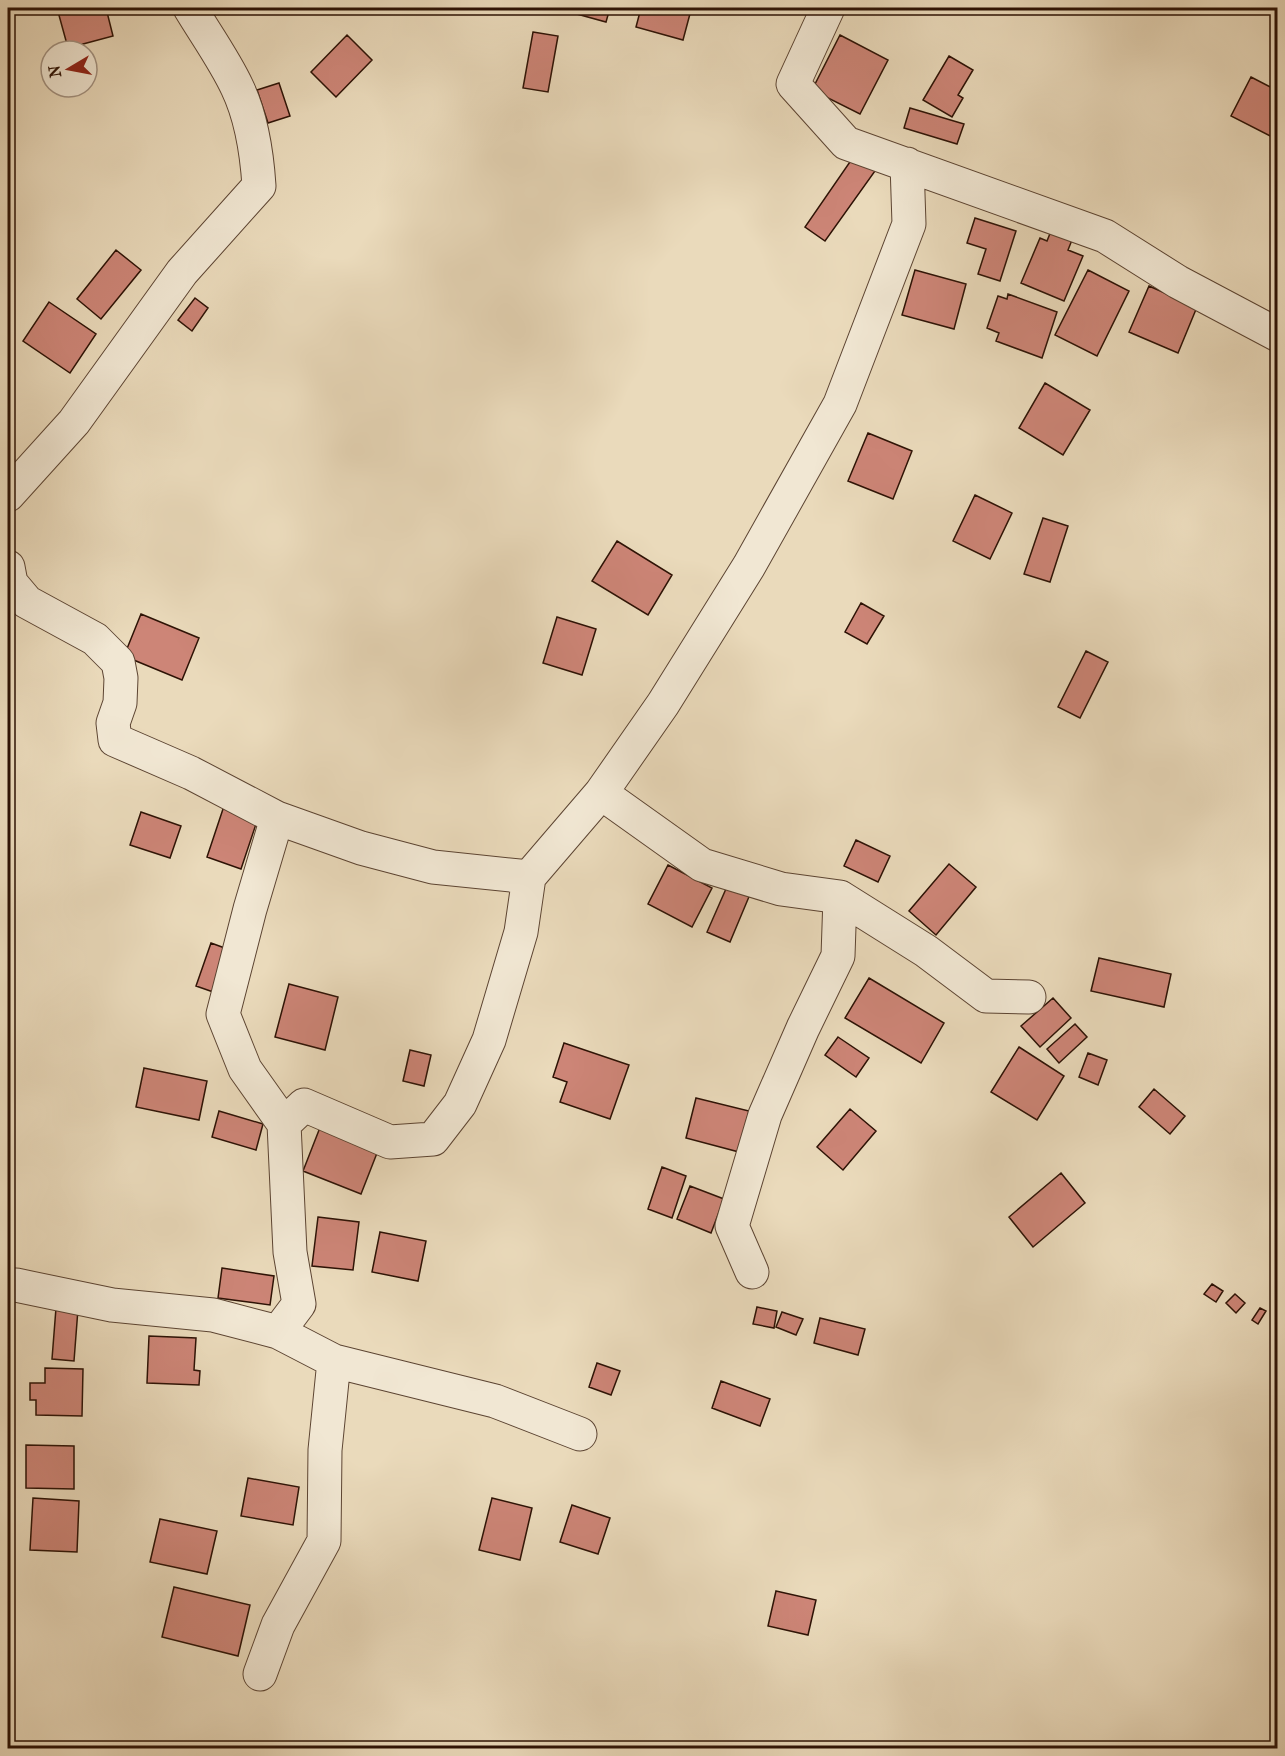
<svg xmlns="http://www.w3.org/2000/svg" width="1285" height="1756" font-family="'IM FELL French Canon',serif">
	<rect width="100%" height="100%" fill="#eadabb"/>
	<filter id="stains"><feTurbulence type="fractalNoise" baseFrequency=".00333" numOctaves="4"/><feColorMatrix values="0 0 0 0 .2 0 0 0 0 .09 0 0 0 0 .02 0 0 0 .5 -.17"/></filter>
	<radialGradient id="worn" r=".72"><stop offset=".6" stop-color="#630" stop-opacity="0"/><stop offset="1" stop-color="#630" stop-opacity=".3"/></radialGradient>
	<!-- building -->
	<path fill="#cd8577" stroke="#2d1205" stroke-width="1.5" d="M57,8h49l7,28 -45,12z
		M555,8h55l-4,14z
		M641,8h40l10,2 -8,30 -47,-13z
		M533,32l25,4 -10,56 -25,-4z
		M347,35l25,25 -36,37 -25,-25z
		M840,35l48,25 -28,54 -48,-24z
		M949,56l24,14 -15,25 5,3 -11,19 -29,-17z
		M1251,77l27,14v49l-47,-24z
		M279,83l11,33 -22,7 -11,-33z
		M910,108l54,16 -7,20 -53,-16z
		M854,156l21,15 -50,70 -20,-14z
		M975,218l41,13 -16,50 -22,-7 8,-25 -19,-6z
		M1051,231l21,9 -4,10 15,6 -19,45 -43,-18 19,-45 7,3z
		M116,250l25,20 -40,49 -24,-20z
		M915,270l51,14 -12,45 -52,-14z
		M1088,270l41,21 -32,65 -42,-21z
		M1149,286l48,21 -19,46 -49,-21z
		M1008,294l49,18 -15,46 -46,-17 3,-8 -12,-5 11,-32 9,3z
		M195,298l13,10 -16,23 -14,-11z
		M49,302l47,32 -26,39 -47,-32z
		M1045,383l45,27 -27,45 -44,-27z
		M868,433l44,18 -19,48 -45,-18z
		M975,495l37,18 -22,46 -37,-18z
		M1043,518l25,8 -18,56 -26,-8z
		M617,541l55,34 -24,40 -56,-34z
		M861,603l23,13 -17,28 -22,-12z
		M141,614l58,24 -17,42 -58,-24z
		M557,617l39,12 -14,46 -39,-12z
		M1086,651l22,11 -28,56 -22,-11z
		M225,803l34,12 -18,54 -34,-12z
		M141,812l40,14 -11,32 -40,-13z
		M856,840l34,16 -12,26 -34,-16z
		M949,864l27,23 -40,48 -27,-24z
		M668,865l44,23 -20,39 -44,-23z
		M729,882l22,10 -21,50 -23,-10z
		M211,943l22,8 -14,43 -23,-8z
		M1099,958l72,16 -7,33 -73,-16z
		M869,978l75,45 -23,40 -76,-45z
		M289,984l49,13 -13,53 -50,-13z
		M1053,998l18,20 -31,29 -19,-21z
		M1075,1024l12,13 -28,26 -12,-14z
		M838,1037l31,21 -13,19 -31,-22z
		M564,1043l65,22 -19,54 -50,-17 7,-20 -14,-5z
		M1019,1047l45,29 -27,44 -46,-28z
		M410,1050l21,5 -7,31 -21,-5z
		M1088,1053l19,7 -9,25 -19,-8z
		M144,1068l63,13 -8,39 -63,-13z
		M1154,1089l31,27 -15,18 -31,-27z
		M696,1098l53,13 -10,41 -53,-14z
		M850,1109l26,22 -33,39 -26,-23z
		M219,1111l44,13 -7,26 -44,-13z
		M321,1125l58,23 -18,46 -58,-23z
		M662,1167l24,9 -14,42 -24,-9z
		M1061,1173l24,30 -52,44 -24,-30z
		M690,1186l34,13 -13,34 -34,-14z
		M318,1217l41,5 -6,48 -41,-4z
		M380,1232l46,9 -8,40 -46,-9z
		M222,1268l52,8 -4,29 -52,-7z
		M1212,1284l11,7 -7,11 -12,-8z
		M1235,1294l10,9 -9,10 -10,-10z
		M757,1307l20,4 -3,17 -21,-4z
		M56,1308l22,1 -4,52 -22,-2z
		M1260,1308l6,3 -8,13 -6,-4z
		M782,1312l21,7 -7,16 -20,-8z
		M820,1318l45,11 -7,26 -44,-12z
		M149,1336l47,2 -2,32 6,1 -1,14 -52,-2z
		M597,1363l23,8 -9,24 -22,-8z
		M45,1368l38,1 -1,47 -46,-1v-15h-6v-17h15z
		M721,1381l49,18 -10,27 -48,-18z
		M26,1445l48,1v43l-48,-1z
		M248,1478l51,9 -6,38 -52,-9z
		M33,1498l46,3 -2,51 -47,-2z
		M492,1498l40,10 -12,52 -41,-10z
		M572,1505l38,13 -12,36 -38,-12z
		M160,1519l57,12 -10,43 -57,-12z
		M174,1587l76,18 -12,51 -76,-19z
		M776,1591l40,9 -8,35 -40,-9z"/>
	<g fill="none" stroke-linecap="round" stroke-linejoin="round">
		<defs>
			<path id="minor" d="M828,8l-35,76 53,59 259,93 73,46 100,53
				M8,495l66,-73 108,-150 77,-86c-2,-31 -8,-70 -22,-99 -12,-26 -32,-54 -47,-79
				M8,567l3,16 16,19 68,37 23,23 3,16 -1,25 -7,20 2,17 76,33 86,45 84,30 72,19 96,10
				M601,793l101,72 79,24 59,8 86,54 60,45 43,1
				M277,818l-27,91 -27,105 22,55 39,55
				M752,1272l-20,-46 33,-111 38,-87 35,-72 2,-59
				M8,1285h8l96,20 101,10 65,17 56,29 161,40 85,33
				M278,1332l21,-28 -9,-52 -6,-128 20,-19 86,37 43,-3 27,-35 29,-64 32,-108 8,-55 72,-84 62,-89 86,-138 91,-162 69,-180 -2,-60
				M260,1674l18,-49 46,-84 1,-91 9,-89"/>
		</defs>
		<!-- minor casing -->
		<use href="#minor" stroke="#5c4432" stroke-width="35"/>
		<!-- minor -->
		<use href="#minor" stroke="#f1e7d3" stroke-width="33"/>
	</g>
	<!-- margin -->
	<rect width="1285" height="1756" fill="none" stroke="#eadabb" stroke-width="30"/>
	<rect x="9" y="9" width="1267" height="1738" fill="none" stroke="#2d1205" stroke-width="3"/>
	<rect x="15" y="15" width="1255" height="1726" fill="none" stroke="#2d1205" stroke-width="1.5"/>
	<!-- north arrow -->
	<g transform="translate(69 69) rotate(260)"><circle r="28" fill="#f1e7d3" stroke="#a39281" stroke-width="1.5"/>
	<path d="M0-4.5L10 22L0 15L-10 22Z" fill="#8f2418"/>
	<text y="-9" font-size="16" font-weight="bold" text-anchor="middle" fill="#2d1205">N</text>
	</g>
	<rect width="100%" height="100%" filter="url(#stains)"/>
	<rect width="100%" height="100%" fill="url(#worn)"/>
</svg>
